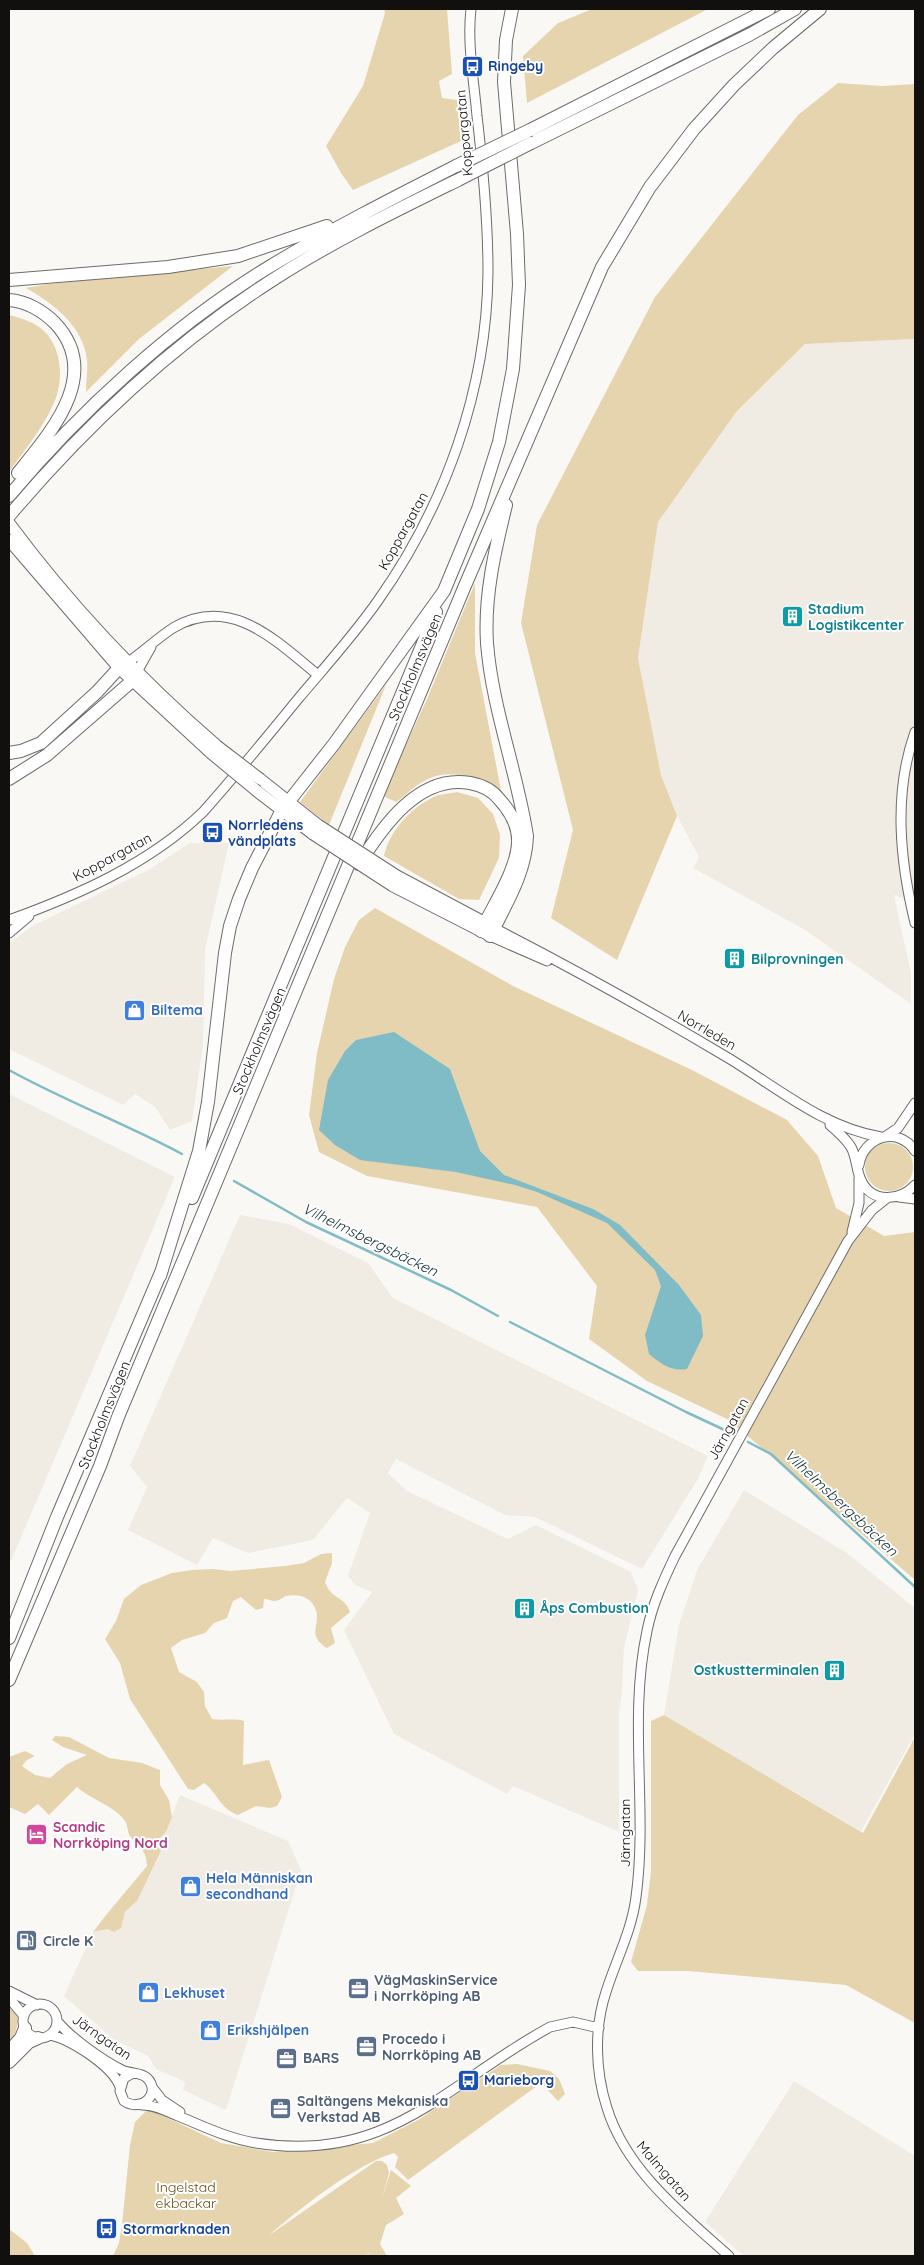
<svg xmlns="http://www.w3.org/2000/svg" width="924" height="2265" font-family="Quicksand,sans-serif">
	<rect width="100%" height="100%" fill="#faf8f5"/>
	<!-- built -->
	<path fill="#f1ece3" d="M915,339v564l-21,-8 17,78v31l-106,-74 -112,-62 6,-11 -22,-41 -16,-41 -23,-117 20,-136 79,-111 68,-67z
		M190,843h39l-24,107 -2,95 -11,76 -22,9 -15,-23 -20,-13 -12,11 -114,-56v-105l23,-18 116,-56z
		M9,1094l166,83 -164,384 -2,-1z
		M240,1215l49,9 79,39 25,35 315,158 -10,23 -56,90 -107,-52 -30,-2 -109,-56 -8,14 19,18 101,48 28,-14 95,47 7,18 -14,58 -2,44 -3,20v120l-106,-46 -6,8 -113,-60 -50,-104 28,-38 -17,-7 -7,-9 22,-63 -23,-15 -34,42 -65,13 -35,-15 -16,27 -69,-35 19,-43 -17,-21z
		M744,1490l103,63 68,55v126l-54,97 -197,-116 15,-90 18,-55z
		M180,1795l108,46 13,29 -75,240 -43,-20 2,-8 -29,-13 -8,-13 -35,-17 -49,-43 29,-64 15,-3 29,-28 24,-50 -3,-11 8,-8z
		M794,2081l121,75v100h-171l-39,-34z"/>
	<!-- green -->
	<path fill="#e5d4ae" d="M384,9h63l5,65 -13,7 3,17 15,2 4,41 -108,49 -12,-17 -15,-27 37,-60 22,-73z
		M592,9h116l-181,94 -4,-47 35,-33z
		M838,83l44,3 33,-2v255l-110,5 -68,67 -79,111 -20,136 23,117 16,41 -60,144 -66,-42 22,-88 -52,-207 16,-98 118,-228 143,-182z
		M233,266l-94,73 -53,53c0,-11 2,-22 1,-32 -4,-34 -33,-56 -61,-72l22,-4z
		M9,315c12,3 25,7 34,15 20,18 21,53 10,75 -11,24 -29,46 -44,67z
		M475,583v70l26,138c-23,-11 -47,-24 -73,-12 -12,5 -22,16 -32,23l-13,-6 44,-97z
		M386,685l-57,140 -29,-23z
		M457,792l21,6 15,16 7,21 -1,23 -20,42 -20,-1 -75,-43c5,-24 25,-46 46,-57 7,-5 18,-5 27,-7z
		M375,908l138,78 179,84 95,50 31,36 18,52 48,28 31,-4v348l-186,-160 -82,-39 -58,-42 8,-53 -60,-79 -170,-31 -48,-24 -10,-37 8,-62 17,-74 11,-32 14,-27z
		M865 1167a24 24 0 1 1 48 0a24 24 0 1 1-48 0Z
		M332,1553v10l-7,19c7,19 19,13 25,30l-19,16 4,15 -8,5c-23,-14 -3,-25 -13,-42 -5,-10 -18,-12 -28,-10 -3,1 -7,5 -11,5 -3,0 -8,-2 -11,-2l-1,9 -7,2 -15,-13 -8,4 -6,17 -13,5 -9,10 -23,7 -11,8 8,24 18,10 7,10 1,14 7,13c12,2 24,-1 32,2l-1,44 26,-5 13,37 -5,9 -7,2 -14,-2 -18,9c-18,-6 -21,-23 -34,-32l-10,7 -6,-1 -58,-90 -10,-36 -15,-24 11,-18 8,-22 17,-14 31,-12 20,-3 20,-1 19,2 54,-5 19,-3 17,-9z
		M664,1715l199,118 52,-96v286l-69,-38 -158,-14h-50l-7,-9 16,-57 4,-34v-150z
		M55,1736l14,1 40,21 33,5 18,7v15l9,15 3,17 -6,15 -8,8 3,11 -24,50 -12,11 -4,16 -7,4 -6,-3 -15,3c17,-23 36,-44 54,-66 -1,-19 -8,-16 -17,-30 -3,-4 -2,-11 -5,-15 -10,-15 -35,-22 -48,-34l-28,28 -11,-11 -13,10 -16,-7v-50l16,-6 10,5 -8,4 -5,6 13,9 15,3 17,-14 20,-9 -24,-8 -11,-7z
		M9,2005l9,12c-1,10 -2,19 -9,27z
		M517,2064l33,7 9,8 6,15 -7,7 -17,-18 -133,97 -13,-13 3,-10 -4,-4c-38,11 -95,56 -126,83l108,-75h6l5,4 2,8 -7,26 9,-29 20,16 -15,12 8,16 -18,11 -6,19 7,12h-19l1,-5 -2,5h-254l6,-13 3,-18 8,-80 5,-23 15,-15 9,7 62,29 52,9 100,-9 45,-23 83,-55z
		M9,2229l18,14 8,13h-26z"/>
	<!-- water -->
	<path fill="#80bcc5" d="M394,1032l56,37 30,82 24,24 89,34 27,16 59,60 22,30 2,21 -16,33c-16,3 -27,-6 -38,-15l-4,-19 16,-49 -6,-16 -48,-47 -70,-31 -22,-7 -59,-13 -96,-12 -25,-15 -16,-15 9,-50 17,-29 11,-11z"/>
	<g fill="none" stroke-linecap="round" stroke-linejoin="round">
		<!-- stream -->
		<path stroke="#80bcc5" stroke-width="2.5" d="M9,1070c56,31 117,54 173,84
			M234,1181l72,41 145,68 47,26
			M510,1322l176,90 45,21
			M748,1442l23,12 144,133"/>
		<defs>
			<path id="minor" d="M124,665c17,-11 32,-26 49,-37 58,-34 103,13 145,47
				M134,677l17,-30
				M915,732c-22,62 -15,129 0,191
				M9,920c69,-25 140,-56 194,-108 33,-37 64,-75 95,-113 27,-32 55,-63 79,-97 68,-96 110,-212 111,-330 0,-52 -5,-105 -11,-156 -3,-35 -10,-72 -6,-107
				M494,928c80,41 159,85 236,131 49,30 93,68 151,78
				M9,933l20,-17
				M490,936l57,25
				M830,1125c7,6 16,14 21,22 6,11 5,23 10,33 11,24 39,21 54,5
				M886,1136l12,-8 17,-25
				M859,1165c4,-28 39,-40 56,-14
				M899,1197l16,2
				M852,1232l7,-29v-25
				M9,1991l28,14
				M9,1998l15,18
				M23 2021a17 17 0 1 1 34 0a17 17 0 1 1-34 0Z
				M57,2021c14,17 45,39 65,49 8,4 19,2 25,8 15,15 -5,35 -23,23l-4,-10 4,-13 9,-5
				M50,2035c20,4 63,31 70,52
				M152,2087l10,13 18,12
				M142,2105c13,0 24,6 36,11 25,10 51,23 78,27 134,21 189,-59 294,-116l23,-5 26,6
				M729,2256c-46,-41 -103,-86 -122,-148 -12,-37 -13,-80 -1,-116 10,-32 26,-62 30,-95 12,-88 -8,-178 11,-266 5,-26 17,-52 28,-75l173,-315 24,-31 15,-12"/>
			<path id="major" d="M9,523c60,81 132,157 208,223
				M9,540l110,128 92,85
				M260,779l58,46
				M257,791l56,43
				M397,876l96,51
				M393,886l96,49"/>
			<path id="highway" d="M530,130l239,-121
				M531,143l218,-108 46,-26
				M9,280l159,-13 70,-11 89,-30
				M9,300c17,1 34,11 46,23 48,51 -4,109 -37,150
				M9,496c72,-86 165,-171 260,-229 61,-37 124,-69 187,-101
				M9,516c77,-91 165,-173 265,-237 59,-38 121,-68 184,-99
				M9,753l12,-2 20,-8 56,-51 22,-24
				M9,779l38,-24 85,-74
				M359,864c24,-38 60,-90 111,-81 11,2 22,7 29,16 11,12 20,27 19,44 -1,27 -25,63 -37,88
				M490,936c16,-32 36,-64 37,-100 -10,-65 -35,-128 -40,-193 -3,-47 8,-93 19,-138
				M192,1198l244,-586
				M160,1276l39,-125 9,-49 17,-149 5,-27 9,-27 13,-31 30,-58 52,-66 110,-153 34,-82 21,-67 14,-73 6,-84 -2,-51 -13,-152 2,-42 6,-31
				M9,1638l48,-121 105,-247
				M9,1680l91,-214 18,-49 346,-829 138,-321 48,-80 44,-58 40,-44 39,-37 47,-39
				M10,2050l11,-12 4,-10
				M9,2062l20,-20 9,-4"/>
		</defs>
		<!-- minor casing -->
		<use href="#minor" stroke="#6e6c6a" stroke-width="11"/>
		<!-- major casing -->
		<use href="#major" stroke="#6e6c6a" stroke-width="13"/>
		<!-- highway casing -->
		<use href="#highway" stroke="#6e6c6a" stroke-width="14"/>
		<!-- minor -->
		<use href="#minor" stroke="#fff" stroke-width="9"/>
		<!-- major -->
		<use href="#major" stroke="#fff" stroke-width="11"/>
		<!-- highway -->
		<use href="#highway" stroke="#fff" stroke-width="12"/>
		<defs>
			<path id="major-bridge" d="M217,746l43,33
				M211,753l46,38
				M318,825l79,51
				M313,834l80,52"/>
			<path id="highway-bridge" d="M456,166l74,-36
				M458,180l73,-37"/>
		</defs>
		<!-- major-bridge casing -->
		<use href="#major-bridge" stroke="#6e6c6a" stroke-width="13" stroke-linecap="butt"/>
		<!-- highway-bridge casing -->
		<use href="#highway-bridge" stroke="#6e6c6a" stroke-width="14" stroke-linecap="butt"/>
		<!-- major-bridge -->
		<use href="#major-bridge" stroke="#fff" stroke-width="11"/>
		<!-- highway-bridge -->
		<use href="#highway-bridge" stroke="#fff" stroke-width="12"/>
	</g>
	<!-- icons -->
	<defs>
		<symbol id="bus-square" viewBox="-11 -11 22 22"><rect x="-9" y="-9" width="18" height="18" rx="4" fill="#1a4fb4" stroke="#fff"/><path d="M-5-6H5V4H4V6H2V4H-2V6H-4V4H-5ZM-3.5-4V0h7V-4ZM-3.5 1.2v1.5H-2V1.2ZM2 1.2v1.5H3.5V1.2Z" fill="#fff"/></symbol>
		<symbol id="building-square" viewBox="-11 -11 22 22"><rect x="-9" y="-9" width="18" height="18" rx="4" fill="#0f9aa8" stroke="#fff"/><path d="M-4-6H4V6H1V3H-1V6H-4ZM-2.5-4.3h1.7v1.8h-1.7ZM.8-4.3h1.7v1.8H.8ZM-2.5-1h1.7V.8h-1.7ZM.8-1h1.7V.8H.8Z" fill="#fff"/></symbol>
		<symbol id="shop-square" viewBox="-11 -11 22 22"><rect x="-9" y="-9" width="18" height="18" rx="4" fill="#3f7fe0" stroke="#fff"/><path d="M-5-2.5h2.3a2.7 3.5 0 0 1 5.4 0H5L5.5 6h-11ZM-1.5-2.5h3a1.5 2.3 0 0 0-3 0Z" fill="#fff"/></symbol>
		<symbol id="hotel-square" viewBox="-11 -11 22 22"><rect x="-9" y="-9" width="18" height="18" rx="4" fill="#d1479c" stroke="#fff"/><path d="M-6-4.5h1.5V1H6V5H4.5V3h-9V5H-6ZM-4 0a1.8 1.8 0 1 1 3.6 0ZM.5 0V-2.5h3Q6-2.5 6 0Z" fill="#fff"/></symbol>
		<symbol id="fuel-square" viewBox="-11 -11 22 22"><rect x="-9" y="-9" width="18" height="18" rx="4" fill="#5c6f8a" stroke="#fff"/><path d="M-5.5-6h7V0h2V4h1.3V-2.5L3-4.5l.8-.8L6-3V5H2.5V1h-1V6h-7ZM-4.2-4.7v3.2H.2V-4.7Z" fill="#fff"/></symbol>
		<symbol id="office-square" viewBox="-11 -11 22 22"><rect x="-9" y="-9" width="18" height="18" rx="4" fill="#5c6f8a" stroke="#fff"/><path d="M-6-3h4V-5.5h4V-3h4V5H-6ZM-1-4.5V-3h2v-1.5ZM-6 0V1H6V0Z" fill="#fff"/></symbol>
	</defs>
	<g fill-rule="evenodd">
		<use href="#bus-square" x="460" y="54" width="25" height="25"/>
		<use href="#building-square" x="780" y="604" width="25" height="25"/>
		<use href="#bus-square" x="200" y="820" width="25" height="25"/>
		<use href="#building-square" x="722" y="946" width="25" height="25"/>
		<use href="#shop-square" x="122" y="998" width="25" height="25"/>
		<use href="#building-square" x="512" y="1596" width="25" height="25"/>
		<use href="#building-square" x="822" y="1658" width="25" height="25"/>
		<use href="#hotel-square" x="24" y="1822" width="25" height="25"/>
		<use href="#shop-square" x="178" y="1874" width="25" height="25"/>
		<use href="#fuel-square" x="14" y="1928" width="25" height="25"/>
		<use href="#office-square" x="346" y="1976" width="25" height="25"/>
		<use href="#shop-square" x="136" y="1980" width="25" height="25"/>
		<use href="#shop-square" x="198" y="2018" width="25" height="25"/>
		<use href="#office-square" x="354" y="2034" width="25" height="25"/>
		<use href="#office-square" x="274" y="2046" width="25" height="25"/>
		<use href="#bus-square" x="456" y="2068" width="25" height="25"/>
		<use href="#office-square" x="268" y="2096" width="25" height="25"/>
		<use href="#bus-square" x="94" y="2216" width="25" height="25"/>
	</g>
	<g text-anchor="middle" stroke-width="4" stroke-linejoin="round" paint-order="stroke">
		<!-- transit labels -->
		<g font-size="14" font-weight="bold" fill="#164399" stroke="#fff" text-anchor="start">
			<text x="488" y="71">Ringeby</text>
			<text x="228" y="830">Norrledens<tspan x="228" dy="16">vändplats</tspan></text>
			<text x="484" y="2085">Marieborg</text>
			<text x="123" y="2234">Stormarknaden</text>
		</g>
		<!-- street labels -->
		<g font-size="14" fill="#11100f" stroke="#fff">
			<text transform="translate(464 133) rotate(-95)" y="5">Koppargatan</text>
			<text transform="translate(403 531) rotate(-61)" y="5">Koppargatan</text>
			<text transform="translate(415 667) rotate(-67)" y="5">Stockholmsvägen</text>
			<text transform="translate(112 857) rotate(-28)" y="5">Koppargatan</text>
			<text transform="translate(707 1030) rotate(30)" y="5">Norrleden</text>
			<text transform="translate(259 1041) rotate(-67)" y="5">Stockholmsvägen</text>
			<text transform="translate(104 1415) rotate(-68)" y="5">Stockholmsvägen</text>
			<text transform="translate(728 1429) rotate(-61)" y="5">Järngatan</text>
			<text transform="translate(625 1833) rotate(-90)" y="5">Järngatan</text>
			<text transform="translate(102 2037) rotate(35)" y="5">Järngatan</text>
			<text transform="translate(664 2171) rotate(49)" y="5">Malmgatan</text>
		</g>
		<!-- culture labels -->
		<g font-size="14" font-weight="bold" fill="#0d838f" stroke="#fff" text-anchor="start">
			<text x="808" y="614">Stadium<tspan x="808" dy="16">Logistikcenter</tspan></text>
			<text x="751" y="964">Bilprovningen</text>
			<text x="540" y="1613">Åps Combustion</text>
			<text x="819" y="1675" text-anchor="end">Ostkustterminalen</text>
		</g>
		<!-- shop labels -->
		<g font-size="14" font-weight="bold" fill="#366cbe" stroke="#fff" text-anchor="start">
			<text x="151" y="1015">Biltema</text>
			<text x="206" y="1883">Hela Människan<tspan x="206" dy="16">secondhand</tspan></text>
			<text x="164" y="1998">Lekhuset</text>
			<text x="227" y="2035">Erikshjälpen</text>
		</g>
		<!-- hotel labels -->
		<g font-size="14" font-weight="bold" fill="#b23c85" stroke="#fff" text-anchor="start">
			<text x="53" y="1832">Scandic<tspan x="53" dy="16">Norrköping Nord</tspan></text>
		</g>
		<!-- service labels -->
		<g font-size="14" font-weight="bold" fill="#4e5e75" stroke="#fff" text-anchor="start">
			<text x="43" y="1946">Circle K</text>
			<text x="374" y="1985">VägMaskinService<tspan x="374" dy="16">i Norrköping AB</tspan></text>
			<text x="382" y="2044">Procedo i<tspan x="382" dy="16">Norrköping AB</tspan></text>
			<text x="303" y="2063">BARS</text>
			<text x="297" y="2106">Saltängens Mekaniska<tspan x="297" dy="16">Verkstad AB</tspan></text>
		</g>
		<!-- park labels -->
		<g font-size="14" fill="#644f1b" stroke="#fff">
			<text x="186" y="2192">Ingelstad<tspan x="186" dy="16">ekbackar</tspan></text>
		</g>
		<!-- water labels -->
		<g font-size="15" font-style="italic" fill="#163439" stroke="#fff">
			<text transform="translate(370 1240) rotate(26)" y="5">Vilhelmsbergsbäcken</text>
			<text transform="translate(841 1503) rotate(43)" y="5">Vilhelmsbergsbäcken</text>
		</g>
	</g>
	<!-- border -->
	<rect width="924" height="2265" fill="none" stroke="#11100f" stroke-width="20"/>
</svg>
